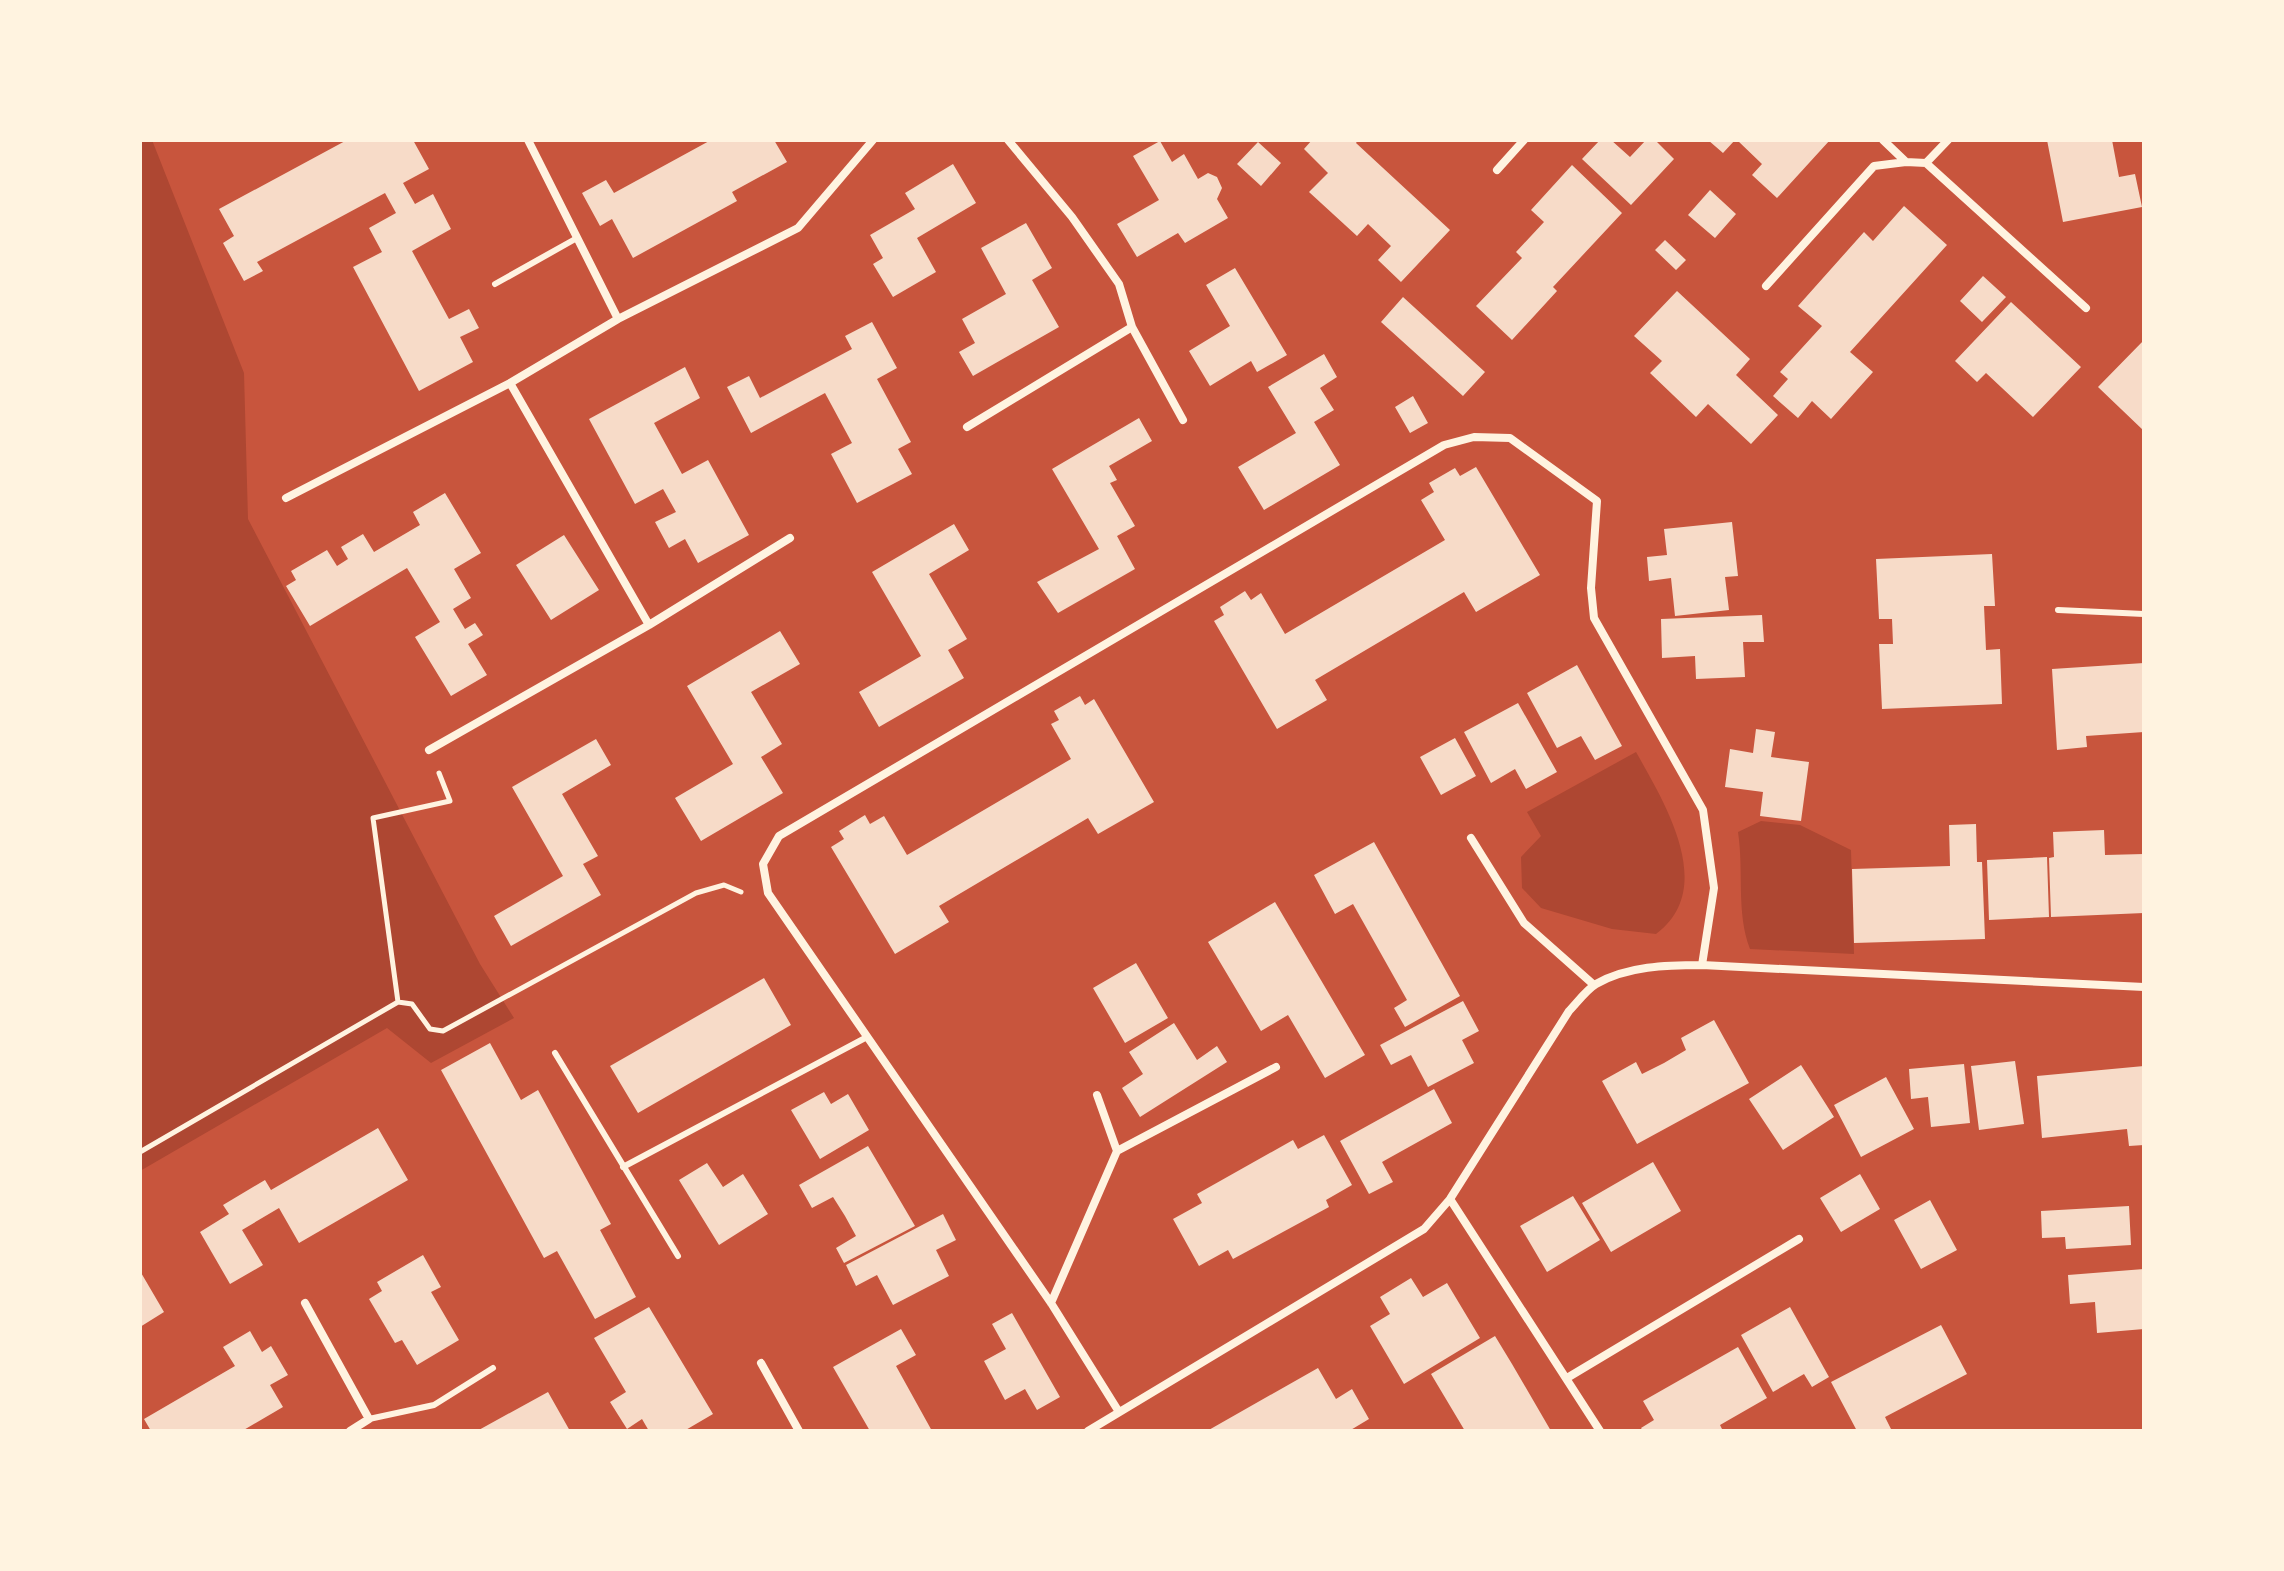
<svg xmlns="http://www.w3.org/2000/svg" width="2284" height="1571" font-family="'Varela Round',sans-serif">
	<rect width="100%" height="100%" fill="#c8553d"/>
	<!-- green -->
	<path fill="#ae4732" d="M140,140h12l92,233 4,146 232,445 34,54 -83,45 -44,-35 -247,143z
		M1636,752c28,50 82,136 20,182l-44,-5 -71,-21 -19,-20 -1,-31 20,-21 -14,-24z
		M1761,821l39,4 51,25 3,104 -104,-5c-14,-37 -6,-77 -12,-117z"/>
	<!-- building -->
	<path fill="#f7dbc8" d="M347,140h66l16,29 -26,14 12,21 18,-10 18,35 -39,22 37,68 20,-10 10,19 -19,9 13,25 -54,29 -66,-124 29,-15 -13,-24 27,-15 -11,-20 -128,69 6,9 -19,10 -21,-38 11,-7 -15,-27z
		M711,140h63l13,22 -55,30 5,9 -104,57 -21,-39 -12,7 -18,-33 24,-13 8,13z
		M1312,140h46l-2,3 94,87 -49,52 -23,-22 13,-14 -23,-22 -11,12 -48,-44 19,-19 -24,-24z
		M1600,140h11l19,17 16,-17h9l19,19 -43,46 -49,-46z
		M1708,140h27l-12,13z
		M1737,140h93l-53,58 -25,-23 10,-11z
		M2047,140h65l7,37 16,-3 7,33 -79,15z
		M1160,141l12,21 12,-8 14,25 10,-6 9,4 5,11 -5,11 11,19 -43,25 -7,-10 -41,24 -20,-33 42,-24 -26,-44z
		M1258,142l23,21 -20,23 -24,-22z
		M953,164l23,39 -59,35 19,34 -43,25 -20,-33 10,-6 -13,-23 45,-26 -10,-16z
		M1572,165l50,48 -69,74 4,4 -45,49 -36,-34 46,-48 -6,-6 28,-30 -13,-12z
		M1710,190l26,24 -21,24 -27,-23z
		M1904,206l43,39 -97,107 23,20 -42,47 -19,-18 -14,17 -25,-22 15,-17 -8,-7 42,-46 -24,-20 66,-74 9,9z
		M1026,223l26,45 -20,12 27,47 -86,49 -14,-24 16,-9 -13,-24 44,-25 -25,-46z
		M1665,240l21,20 -10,10 -21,-20z
		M1235,268l52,87 -30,17 -6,-11 -41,25 -21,-35 41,-25 -24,-41z
		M1983,276l23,21 -24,25 -22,-21z
		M1677,291l73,68 -14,16 42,40 -27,29 -43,-40 -12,13 -46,-44 12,-12 -28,-25z
		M1403,297l82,75 -22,24 -82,-74z
		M2011,302l70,65 -48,50 -47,-44 -9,9 -22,-21z
		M872,322l25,46 -20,11 34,63 -13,7 14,25 -55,29 -26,-49 21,-11 -27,-50 -74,40 -24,-46 22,-11 11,22 92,-49 -7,-13z
		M2144,340v91l-46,-44z
		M1324,354l13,23 -17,11 14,22 -20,12 26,43 -76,45 -26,-43 58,-34 -28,-46z
		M685,367l15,31 -46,25 28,51 26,-14 41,75 -51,28 -13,-24 -16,9 -14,-26 21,-10 -13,-23 -28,15 -46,-85z
		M1413,396l15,27 -18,10 -15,-26z
		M1139,418l13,23 -43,25 8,14 -7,3 25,43 -18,10 18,33 -77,44 -21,-31 62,-33 -47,-80z
		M1476,467l64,108 -64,37 -12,-20 -149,88 12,20 -50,29 -63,-108 10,-6 -4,-8 25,-16 6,9 10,-7 24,41 160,-94 -24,-40 13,-8 -5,-9 26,-15 5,8z
		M445,493l36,60 -27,16 17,29 -18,11 12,20 10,-6 8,12 -15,9 19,31 -36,21 -36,-59 25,-15 -33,-54 -97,58 -24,-40 10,-6 -5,-9 36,-21 10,16 11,-7 -7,-12 22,-13 11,18 46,-27 -7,-13z
		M1732,522l6,54 -13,1 4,33 -54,6 -4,-38 -22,3 -2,-24 20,-2 -3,-26z
		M954,524l15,26 -40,24 38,65 -19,11 16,28 -85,49 -20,-35 62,-36 -49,-84z
		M564,535l35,55 -48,30 -35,-55z
		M1992,554l3,52h-11l2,44 14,-1 2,55 -120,5 -3,-65h14l-1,-25h-13l-3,-60z
		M1762,615l2,27h-21l2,35 -49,2 -1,-23 -33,2 -1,-39z
		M780,631l20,33 -49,28 31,52 -21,13 22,36 -82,48 -26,-43 58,-34 -46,-78z
		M2144,663v69l-58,4 1,11 -30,3 -5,-81z
		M1577,665l45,81 -27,14 -14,-24 -24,12 -30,-55z
		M1080,696l5,9 9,-6 60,103 -56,32 -10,-16 -149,88 10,16 -54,32 -64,-107 13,-8 -5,-8 26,-16 5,9 14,-8 23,39 7,-4 157,-92 -20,-35 8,-4 -5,-9z
		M1518,703l39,69 -31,17 -11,-20 -24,14 -27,-51z
		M1756,729l19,3 -4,25 38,5 -8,59 -41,-5 3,-24 -38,-5 5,-38 23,4z
		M1455,738l21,38 -35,19 -21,-38z
		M596,739l15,26 -49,29 36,62 -15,8 18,31 -90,51 -17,-30 69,-40 -51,-89z
		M1976,824l1,38h5l3,77 -131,4 -2,-74 98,-3 -1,-41z
		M2104,830l1,25 39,-1v59l-93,4 -2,-59 5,-1 -1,-25z
		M1374,842l86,154 -55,31 -11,-19 13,-8 -54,-96 -18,10 -21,-39z
		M2047,857l2,60 -60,3 -2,-60z
		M1275,902l90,153 -40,23 -37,-63 -27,16 -53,-89z
		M1136,963l32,55 -43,25 -32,-55z
		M764,978l27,47 -153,88 -28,-47z
		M1463,1001l16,30 -17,9 12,23 -46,24 -17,-32 -20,10 -11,-20z
		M1714,1020l35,63 -112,61 -35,-63 34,-19 6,12 22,-11 22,-13 -5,-12z
		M1174,1023l23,37 20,-14 10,16 -87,55 -18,-29 21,-14 -14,-22z
		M490,1043l31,57 17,-10 73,134 -11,6 36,67 -41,22 -38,-68 -13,7 -103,-188z
		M2015,1061l9,63 -45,6 -8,-64z
		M1964,1064l6,59 -39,4 -3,-30 -17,2 -2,-30z
		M1801,1065l33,52 -51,33 -34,-51z
		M2144,1066v79l-15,1 -2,-17 -85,9 -5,-62z
		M1886,1077l28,52 -53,28 -27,-52z
		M1434,1089l18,34 -70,39 11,20 -24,12 -29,-53z
		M824,1092l7,12 17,-10 21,36 -49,29 -29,-49z
		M378,1128l30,52 -109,63 -20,-35 -37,22 21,35 -33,19 -30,-52 29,-18 -6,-9 42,-25 6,10z
		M1324,1135l28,50 -26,15 3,7 -96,52 -5,-9 -29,16 -26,-47 29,-16 -5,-9 96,-54 5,9z
		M868,1146l47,80 -71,37 -8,-15 20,-12 -11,-20 -12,-19 -21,11 -13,-23z
		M1653,1162l28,49 -70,41 -29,-49z
		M707,1163l16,24 20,-13 25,40 -49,31 -40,-65z
		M1860,1174l20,35 -39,23 -21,-34z
		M1573,1196l27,44 -53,32 -27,-46z
		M1930,1200l27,50 -36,19 -27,-49z
		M2129,1206l2,39 -65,4 -1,-12 -23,1 -1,-27z
		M943,1214l13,26 -20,10 13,26 -56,29 -16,-30 -21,11 -10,-21z
		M423,1255l18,32 -10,5 28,48 -42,25 -15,-25 -7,3 -26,-44 13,-8 -5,-9z
		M2144,1269v60l-47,4 -2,-31 -25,2 -2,-29z
		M140,1271l24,41 -24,15z
		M1411,1278l12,19 24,-14 33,55 -76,46 -34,-58 20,-12 -10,-17z
		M649,1307l64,107 -29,17h-35l-7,-12 -15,10 -17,-27 16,-10 -32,-54z
		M1790,1307l39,70 -17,10 -8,-13 -31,18 -32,-57z
		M1012,1313l48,84 -23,13 -12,-21 -20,11 -21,-39 22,-12 -14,-25z
		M1941,1325l26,49 -82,43 7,14h-35l-26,-49z
		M901,1329l15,26 -20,11 36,65h-62l-37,-64z
		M250,1331l12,21 9,-6 17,29 -18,10 13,22 -41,24h-91l-7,-12 91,-53 -12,-19z
		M1495,1336l17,28 39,67h-86l-34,-57z
		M1738,1347l29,51 -47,27 3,6h-80l-2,-3 13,-8 -11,-19z
		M1318,1368l18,31 16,-10 17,30 -20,12h-142z
		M548,1392l22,39h-93z"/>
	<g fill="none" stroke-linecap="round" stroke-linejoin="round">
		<!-- path -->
		<path stroke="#fff3e0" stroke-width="5" d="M398,1002l-25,-184 77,-17 -11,-28
			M140,1152l258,-150 14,2 18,25 13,2 253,-138 28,-8 17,7"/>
		<!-- service -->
		<path stroke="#fff3e0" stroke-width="6" d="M495,284l82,-46
			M2058,610l86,4
			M555,1053l123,203
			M623,1167l244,-130
			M369,1419l65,-14 59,-37"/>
		<!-- minor -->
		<path stroke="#fff3e0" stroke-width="8" d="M528,140l90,179
			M1008,140l64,77 47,67 13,43 51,93
			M1883,140l23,22 20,1 22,-23
			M1926,163l160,145
			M1497,170l27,-30
			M1766,286l108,-120 32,-4
			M510,383l139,242
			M967,427l165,-100
			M286,498l224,-115 108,-64 180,-91 75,-88
			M429,750l220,-125 141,-87
			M1471,838l53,85 70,62
			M1097,1095l20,56
			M1450,1199l150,232
			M305,1303l64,116 -19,12
			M1051,1303l66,-152 159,-84
			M761,1363l38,68
			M1567,1378l232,-139
			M1119,1412l-68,-109 -283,-410 -5,-29 16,-28 665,-391 30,-8 36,1 87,63 -6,87 3,30 109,192 11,78 -12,77
			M1088,1431l336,-202 26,-30 119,-188c8,-8 17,-21 27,-27 31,-18 71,-19 106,-19l442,22"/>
	</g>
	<!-- border -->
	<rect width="2284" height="1571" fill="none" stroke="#fff3e0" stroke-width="284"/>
</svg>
